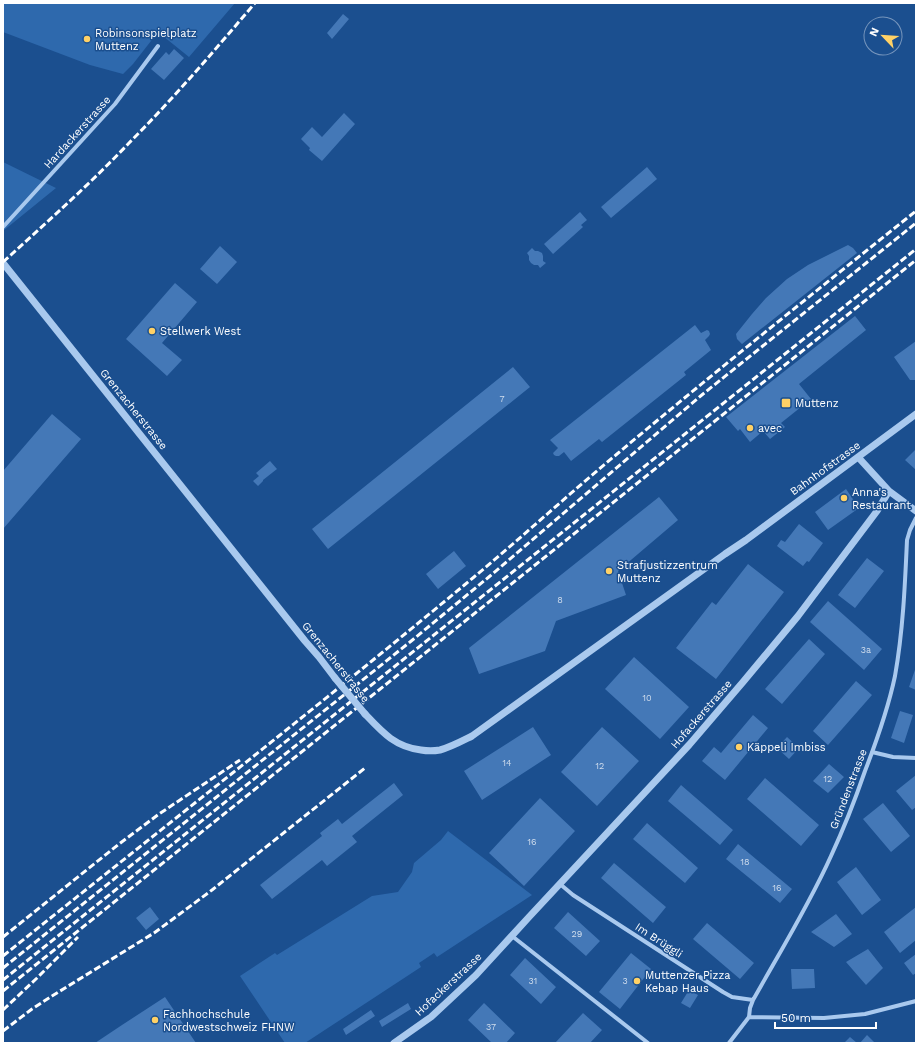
<svg xmlns="http://www.w3.org/2000/svg" width="919" height="1046" font-family="'Work Sans',sans-serif">
	<rect width="100%" height="100%" fill="#1b4f8f"/>
	<!-- green -->
	<path fill="#2e69ad" d="M3,3h232l-46,54 -31,-25 -25,32 -10,10 -33,-9 -87,-33z
		M3,162l53,26 -53,43z
		M448,831l84,64 -95,62 -3,-4 -15,10 2,4 -116,76h-20l-45,-67 35,-23 2,2 95,-59 26,-4 14,-20 2,-9 27,-23z"/>
	<!-- building -->
	<path fill="#4478b7" d="M343,14l6,5 -17,20 -5,-6z
		M174,49l10,9 -20,22 -13,-11 15,-17 3,3z
		M344,113l11,11 -33,37 -13,-11 1,-2 -9,-9 11,-12 10,10z
		M647,167l10,12 -46,39 -10,-11z
		M580,212l7,8 -6,5 2,2 -30,27 -9,-10z
		M848,245l5,3 4,5 -115,91 -5,-5 -1,-5 16,-20 14,-16 21,-19 21,-14z
		M220,246l17,16 -20,22 -17,-15z
		M532,248l3,3h3l4,2 1,3v5l3,2 -6,5 -2,-3h-4l-3,-2 -2,-3v-4l-2,-3z
		M175,283l22,19 -35,41 20,17 -15,16 -41,-37z
		M855,316l11,14 -67,54 12,15 -30,24 4,4 -15,12 -7,-8 -13,11 -10,-13 -2,2 -12,-14z
		M695,325l6,8 6,-3 2,1 1,3 -1,2 -4,4 6,10 -27,22 2,3 -84,67 -3,-3 -28,22 -7,-9 -5,4h-3l-2,-1 -1,-2 5,-5 -8,-8z
		M916,341v39h-6l-16,-23z
		M513,367l17,20 -202,162 -16,-20z
		M52,414l29,25 -78,90v-58z
		M916,449v21l-11,-10z
		M270,461l7,8 -14,11v1l-5,5 -5,-5 6,-5 -3,-3z
		M846,489l13,19 -31,22 -13,-18z
		M659,497l19,23 -60,51 8,24 -70,26 -11,30 -66,23 -10,-26z
		M799,524l24,19 -14,19 -2,-1 -4,5 -26,-20 4,-6 4,2z
		M454,551l12,15 -28,23 -12,-15z
		M867,558l17,13 -29,37 -17,-13z
		M748,564l36,28 -68,87 -40,-31 36,-46 4,3z
		M828,601l54,48 -18,21 -54,-48z
		M809,639l16,15 -43,50 -17,-15z
		M634,657l55,50 -29,32 -55,-50z
		M916,667v23l-7,-3z
		M856,681l16,14 -44,50 -15,-14z
		M900,711l13,4 -9,28 -13,-5z
		M753,715l15,13 -43,52 -23,-19 12,-14 7,6z
		M533,727l18,28 -69,45 -18,-29z
		M602,727l37,34 -42,45 -36,-34z
		M787,737l12,11 -10,11 -12,-11z
		M829,764l15,13 -16,16 -15,-12z
		M916,775v32l-4,3 -16,-19z
		M765,778l54,47 -18,21 -54,-47z
		M394,783l9,12 -51,41 5,6 -30,24 -5,-6 -50,39 -12,-14 62,-49 -2,-3 18,-14 4,5z
		M681,785l52,45 -13,15 -52,-44z
		M540,798l35,33 -51,55 -35,-33z
		M883,803l27,33 -19,16 -28,-33z
		M647,823l51,45 -13,15 -52,-44z
		M738,844l54,45 -12,14 -54,-44z
		M614,863l52,44 -13,16 -52,-45z
		M856,867l25,33 -19,15 -25,-33z
		M150,907l9,12 -13,11 -10,-12z
		M916,907v33l-16,13 -16,-21z
		M568,912l32,29 -14,15 -32,-28z
		M836,914l16,20 -18,13 -23,-15z
		M707,923l47,40 -14,16 -47,-40z
		M868,949l15,19 -17,17 -20,-23z
		M631,953l20,16 -31,40 -21,-17z
		M916,954v19l-3,2 -9,-12z
		M525,958l31,29 -15,17 -31,-29z
		M791,969h23l1,19 -23,1z
		M689,990l9,5 -8,13 -9,-5z
		M165,997l31,46h-101l27,-18z
		M408,1003l3,6 -29,18 -3,-6z
		M484,1003l31,30 -9,10h-14l-24,-23z
		M371,1010l4,6 -29,19 -3,-6z
		M583,1013l19,17 -12,13h-35z
		M867,1035l8,8h-15z
		M850,1037l7,6h-13z"/>
	<g fill="none" stroke-linecap="round" stroke-linejoin="round">
		<!-- minor -->
		<path stroke="#a9c9ee" stroke-width="4" d="M3,227l112,-123 43,-58
			M872,752l21,5 23,1
			M560,884l13,11 150,97 9,5 21,3
			M512,936l136,107
			M749,1017l75,1 41,-4 51,-13
			M729,1043l20,-26 1,-9 3,-8c27,-48 56,-95 78,-144 13,-28 24,-56 34,-85 12,-31 23,-62 30,-95 8,-45 10,-91 12,-136l3,-10 6,-12"/>
		<!-- tertiary -->
		<path stroke="#a9c9ee" stroke-width="7" d="M3,263l302,378 14,16 16,21
			M858,457l31,34 27,20
			M365,714c17,18 30,33 56,36 6,1 13,1 19,0 11,-3 22,-9 32,-14l253,-182 21,-14 170,-126
			M394,1043l37,-26 45,-42 53,-58 160,-172 54,-63 55,-66 79,-105 12,-20"/>
		<!-- rail -->
		<path stroke="#fff" stroke-width="3" stroke-dasharray="7 3" stroke-linecap="butt" d="M3,262c43,-39 86,-77 126,-119 44,-44 85,-92 126,-140
			M3,937l116,-93 40,-30 81,-54
			M3,956c157,-126 316,-250 471,-379 48,-40 95,-83 143,-123 99,-83 199,-163 299,-243
			M3,968l407,-326 80,-66 213,-182 213,-171
			M3,980l913,-731
			M3,991l913,-731
			M3,1010l34,-32 41,-41
			M3,1031l29,-22 20,-13 102,-63 19,-14 39,-29 153,-122"/>
		<!-- tertiary-bridge -->
		<path stroke="#a9c9ee" stroke-width="7" d="M335,678l30,36"/>
	</g>
	<!-- markers -->
	<g fill="#ffd166" stroke="#1b4f8f" stroke-width="1.5">
		<circle cx="87" cy="39" r="4"/>
		<circle cx="152" cy="331" r="4"/>
		<rect x="781" y="398" width="10" height="10" rx="2"/>
		<circle cx="750" cy="428" r="4"/>
		<circle cx="844" cy="498" r="4"/>
		<circle cx="609" cy="571" r="4"/>
		<circle cx="739" cy="747" r="4"/>
		<circle cx="637" cy="981" r="4"/>
		<circle cx="155" cy="1020" r="4"/>
	</g>
	<g text-anchor="middle" stroke-width="3" stroke-linejoin="round" paint-order="stroke">
		<!-- number labels -->
		<g font-size="9" fill="#d0dded">
			<text x="502" y="402">7</text>
			<text x="560" y="603">8</text>
			<text x="866" y="653">3a</text>
			<text x="647" y="701">10</text>
			<text x="507" y="766">14</text>
			<text x="600" y="769">12</text>
			<text x="828" y="782">12</text>
			<text x="532" y="845">16</text>
			<text x="745" y="865">18</text>
			<text x="777" y="891">16</text>
			<text x="577" y="937">29</text>
			<text x="533" y="984">31</text>
			<text x="625" y="984">3</text>
			<text x="491" y="1030">37</text>
		</g>
		<!-- poi labels -->
		<g font-size="11" fill="#fff" stroke="#1b4f8f" text-anchor="start">
			<text x="95" y="37">Robinsonspielplatz<tspan x="95" dy="13">Muttenz</tspan></text>
			<text x="160" y="335">Stellwerk West</text>
			<text x="795" y="407">Muttenz</text>
			<text x="758" y="432">avec</text>
			<text x="852" y="496">Anna's<tspan x="852" dy="13">Restaurant</tspan></text>
			<text x="617" y="569">Strafjustizzentrum<tspan x="617" dy="13">Muttenz</tspan></text>
			<text x="747" y="751">Käppeli Imbiss</text>
			<text x="645" y="979">Muttenzer Pizza<tspan x="645" dy="13">Kebap Haus</tspan></text>
			<text x="163" y="1018">Fachhochschule<tspan x="163" dy="13">Nordwestschweiz FHNW</tspan></text>
		</g>
		<!-- street labels -->
		<g font-size="11" fill="#fff" stroke="#1b4f8f">
			<text transform="translate(77 132) rotate(-48)" y="4">Hardackerstrasse</text>
			<text transform="translate(134 409) rotate(51)" y="4">Grenzacherstrasse</text>
			<text transform="translate(825 468) rotate(-36)" y="4">Bahnhofstrasse</text>
			<text transform="translate(336 662) rotate(51)" y="4">Grenzacherstrasse</text>
			<text transform="translate(701 714) rotate(-49)" y="4">Hofackerstrasse</text>
			<text transform="translate(848 789) rotate(-69)" y="4">Gründenstrasse</text>
			<text transform="translate(659 940) rotate(33)" y="4">Im Brüggli</text>
			<text transform="translate(448 984) rotate(-43)" y="4">Hofackerstrasse</text>
		</g>
	</g>
	<!-- border -->
	<rect width="919" height="1046" fill="none" stroke="#ffffff" stroke-width="8"/>
	<!-- north arrow -->
	<g transform="translate(883 36) rotate(295)"><circle r="19" fill="#1b4f8f" stroke="#7695bc"/>
	<path d="M0-3L7 15L0 10L-7 15Z" fill="#ffd166"/>
	<text y="-6" font-size="11" font-weight="bold" text-anchor="middle" fill="#ffffff">N</text>
	</g>
	<!-- scale -->
	<path d="M775 1022v6h101v-6" fill="none" stroke="#ffffff" stroke-width="2"/>
	<text x="781" y="1022" font-size="12" fill="#ffffff" stroke="#1b4f8f" stroke-width="3" paint-order="stroke">50 m</text>
</svg>
